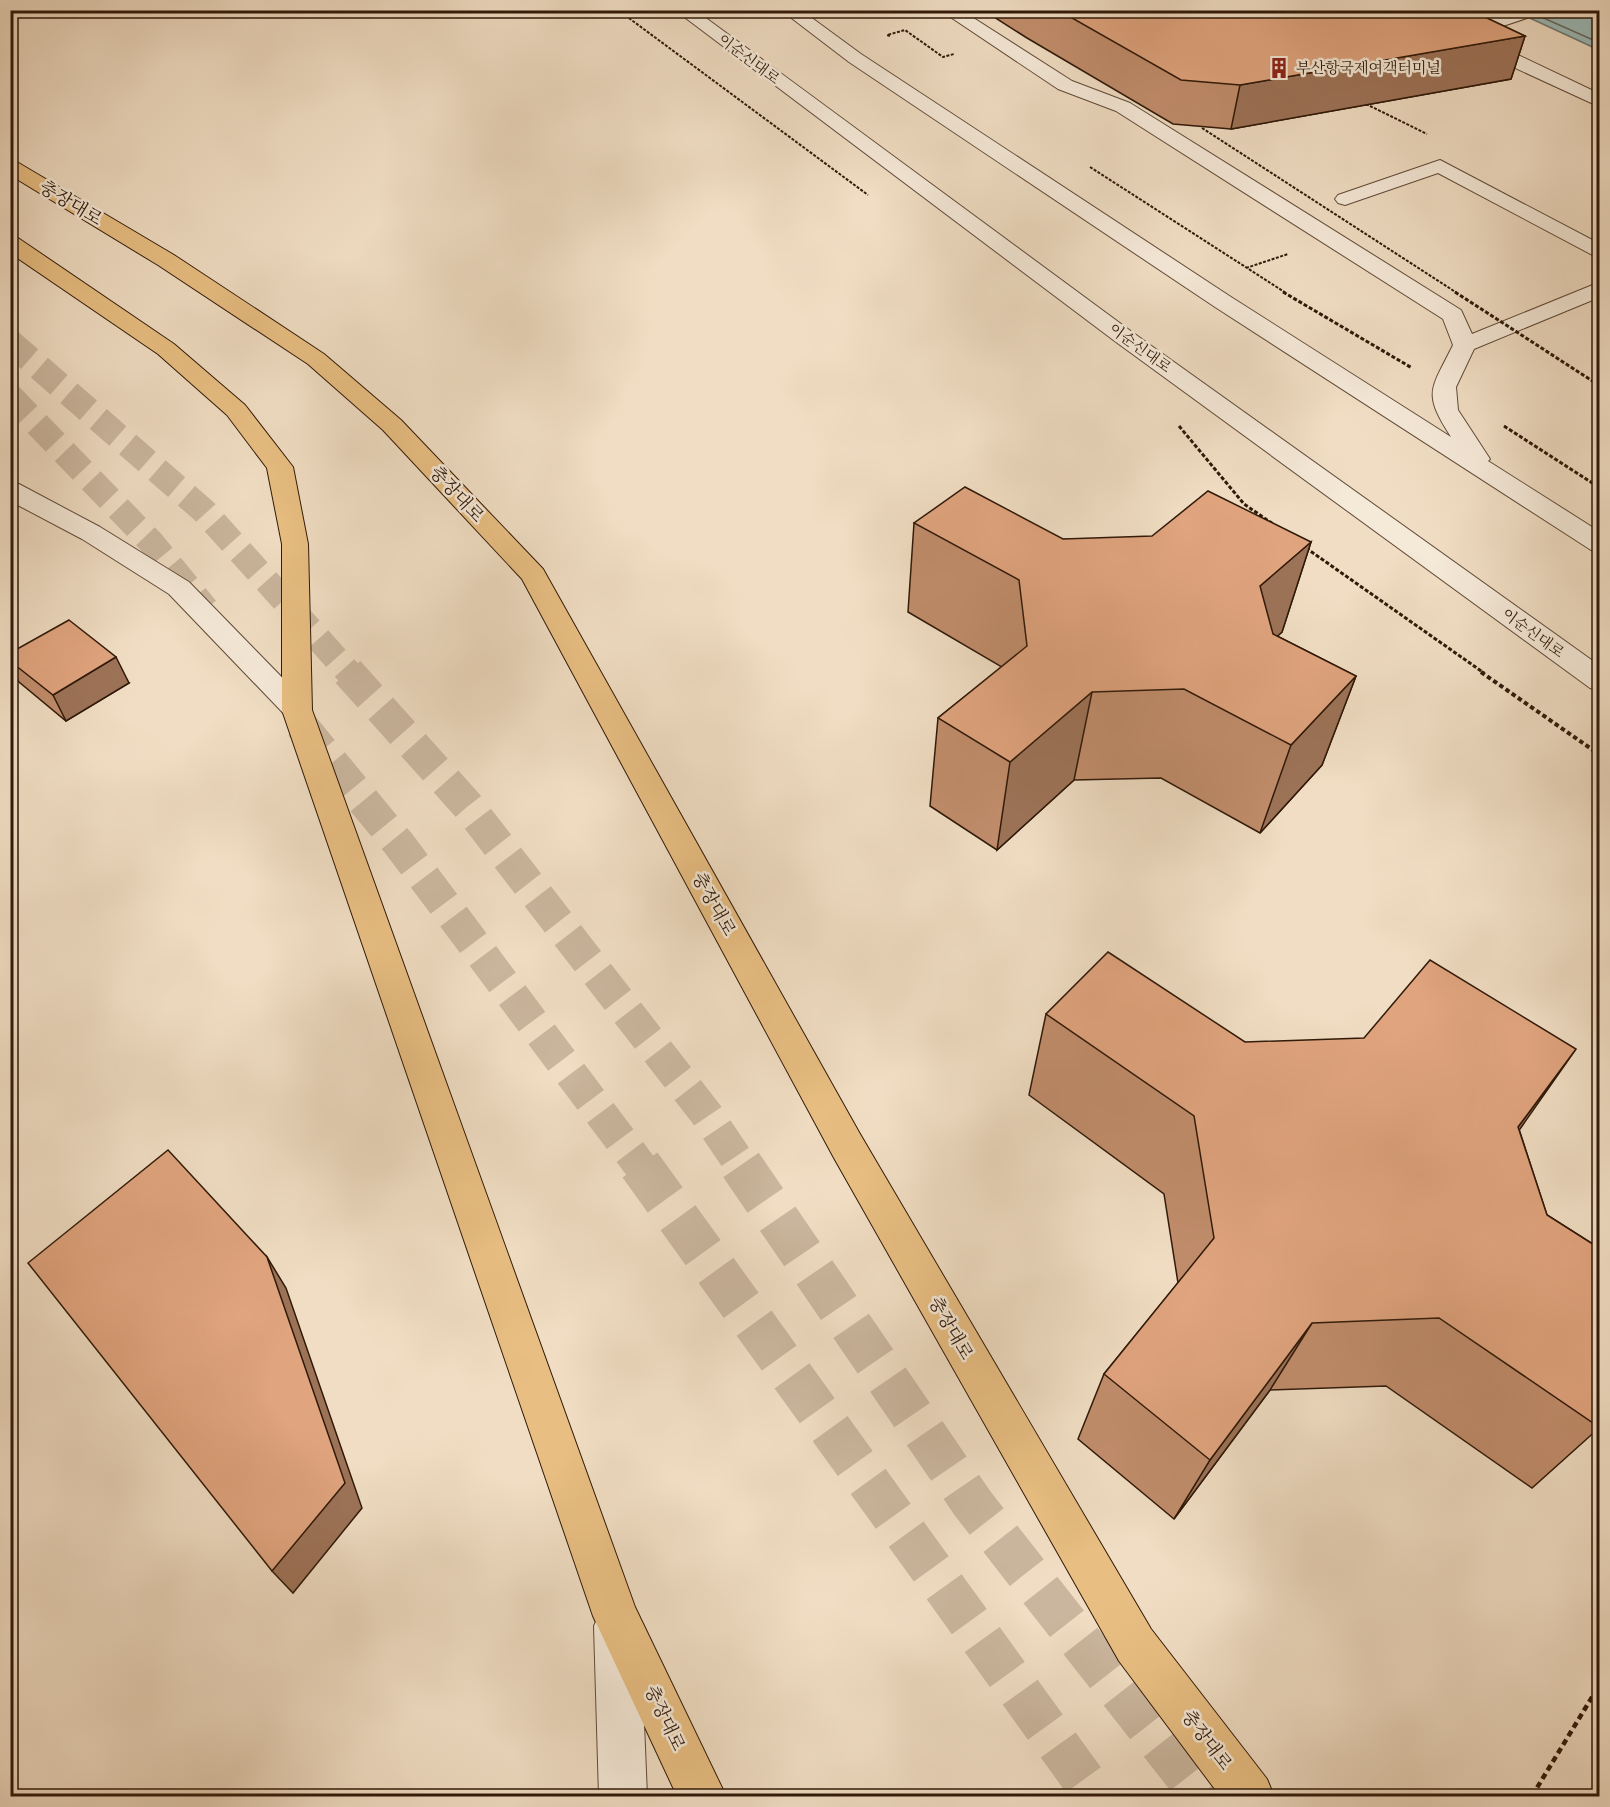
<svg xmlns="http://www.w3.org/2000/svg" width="1610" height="1807" font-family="'IM FELL English','Noto Serif KR',serif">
	<rect width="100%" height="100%" fill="#f0ddc3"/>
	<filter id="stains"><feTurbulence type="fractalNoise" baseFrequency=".00333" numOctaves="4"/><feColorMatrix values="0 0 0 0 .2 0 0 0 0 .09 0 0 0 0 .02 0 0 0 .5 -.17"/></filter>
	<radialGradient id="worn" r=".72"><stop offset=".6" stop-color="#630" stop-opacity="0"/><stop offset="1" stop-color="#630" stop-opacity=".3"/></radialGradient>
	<!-- water -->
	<path fill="#9bbbb9" stroke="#707a73" stroke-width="1.5" d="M1513,11h86v39l-78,-36z"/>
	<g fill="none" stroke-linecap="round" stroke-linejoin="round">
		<!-- shore -->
		<path stroke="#666a61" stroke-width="1.5" d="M1530,12l70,31"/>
		<!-- ferry -->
		<path stroke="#555247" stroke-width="1.5" stroke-dasharray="4.5 4" stroke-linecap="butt" d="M1528,12l6,-2"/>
		<!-- major-tunnel-far2 -->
		<path stroke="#cab69e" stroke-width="26" stroke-dasharray="26 13" stroke-linecap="butt" d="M10,342l194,169 145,162
			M10,396l141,146 55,67"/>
		<!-- major-tunnel-far1 -->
		<path stroke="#cab69e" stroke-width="33" stroke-dasharray="33 16" stroke-linecap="butt" d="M348,672l120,134 239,309 35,52
			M301,725l98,119 242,323"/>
		<!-- major-tunnel -->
		<path stroke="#cab69e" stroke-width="43" stroke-dasharray="43 22" stroke-linecap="butt" d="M640,1165l455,631
			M741,1165l232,339 229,292"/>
		<defs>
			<path id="minor" d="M675,10h20l437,322 468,334v25l-10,-3 -474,-346z
				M781,10h20l60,44 370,243 220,140c-29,-45 -20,-47 2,-92l-10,-26 -327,-208 -58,-22 -118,-79h21l111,71 58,22 331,207 11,24 128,-52v15l-126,52 -18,38 2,23 32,49 -2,2 112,71v20l-9,-2 -376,-243 -366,-245z
				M1401,10h23l37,18 53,-18h13l3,4 -3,4 -51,17 124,59v13l-148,-68z
				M1440,160l160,84v15l-162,-86 -93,32 -7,-2 -3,-4 3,-4z
				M10,482l9,2 81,43 89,55 118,121 5,7 -5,7 -10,3 -10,-3 -118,-123 -87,-55 -72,-38z
				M617,1603l16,7 7,16 7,170h-48l-5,-170 7,-16z"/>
			<path id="major" d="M10,160l7,2 157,93 150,99 77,66 142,149 317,565 291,495 116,150 7,17h-54l-101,-135 -285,-503 -312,-579 -139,-149 -75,-66 -150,-99 -148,-90z
				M10,237l8,1 156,106 71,61 48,62 15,77 4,166 323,897 91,189h-49l-84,-180 -311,-906v-166l-15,-76 -40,-53 -69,-61 -148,-101z"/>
		</defs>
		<!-- minor casing -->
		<use href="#minor" stroke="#604a38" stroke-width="2"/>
		<!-- major casing -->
		<use href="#major" stroke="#301909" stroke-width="2"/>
		<!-- path-far3 -->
		<path stroke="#301909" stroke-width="2" stroke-dasharray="3 1.5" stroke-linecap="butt" d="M618,10l250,185
			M890,36l-3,-1 18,-5 38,27 11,-3
			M1366,104l61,30
			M1090,167l196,126
			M1246,268l42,-14"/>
		<!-- path-far2 -->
		<path stroke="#301909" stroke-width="3" stroke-dasharray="4 2" stroke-linecap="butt" d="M1283,292l129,76
			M1179,426l65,78 29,20
			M1504,426l96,62
			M1306,548l178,125"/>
		<!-- path-far1 -->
		<path stroke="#301909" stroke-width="4" stroke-dasharray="4.5 3" stroke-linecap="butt" d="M1481,672l119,83"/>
		<!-- path -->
		<path stroke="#301909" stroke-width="4.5" stroke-dasharray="6 4" stroke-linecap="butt" d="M1532,1796l68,-112"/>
		<!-- minor -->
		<use href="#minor" fill="#f5e9d8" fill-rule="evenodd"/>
		<!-- major -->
		<use href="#major" fill="#e8be82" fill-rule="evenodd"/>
		<!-- path-bridge-far1 -->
		<path stroke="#301909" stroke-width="2" stroke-dasharray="3 1.5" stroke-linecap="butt" d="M1202,128l255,165"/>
		<!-- path-bridge -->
		<path stroke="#301909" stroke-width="3" stroke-dasharray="4 2" stroke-linecap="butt" d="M1455,292l139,90 6,10"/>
	</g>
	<!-- wall -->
	<path fill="#c18d6c" stroke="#301909" stroke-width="1.5" d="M983,10h487l55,26 -14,43 -280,50 -58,-5 -146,-86z
		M914,523l149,16 248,3 -29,90 -5,4 79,40 -34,89 -62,68 -99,-55 -87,2 -77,70 -67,-44 8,-88 64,-51 -94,-55z
		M10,653l119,30 -63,38 -47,-39 -9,-15z
		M1046,1014l199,28 274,87 28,86 52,33v180l-67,60 -146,-102 -116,4 -96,129 -96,-80 26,-65 74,-91 -14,-89 -135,-99z"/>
	<!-- shaded-wall -->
	<path fill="#9d7358" stroke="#301909" stroke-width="1.5" d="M1525,36l-14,43 -280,50 9,-44z
		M1311,542l-29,90 -48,44 26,-90z
		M116,657l13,26 -63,38 -13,-26z
		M1356,676l-34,89 -62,68 31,-88z
		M1092,692l-18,88 -77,70 13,-88z
		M1576,1049l-56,80 -56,75 54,-77z
		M267,1257l19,31 76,220 -69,85 -21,-22z
		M1312,1323l-42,67 -96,129 36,-59z"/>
	<!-- building -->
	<path fill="#e0a47e" stroke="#301909" stroke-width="1.5" d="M1058,10h412l55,26 -285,49 -59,-5z
		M965,487l98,52 89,-3 56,-45 103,51 -51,44 13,48 83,42 -65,69 -107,-56 -92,3 -82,70 -72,-44 89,-72 -8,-66 -105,-57z
		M69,620l47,37 -63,38 -43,-34v-8z
		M1108,952l137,90 119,-4 66,-78 146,89 -58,78 29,88 52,33v179l-160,-109 -127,5 -102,137 -106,-86 110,-136 -20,-122 -148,-102z
		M168,1150l99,107 78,226 -73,88 -244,-308z"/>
	<!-- icons -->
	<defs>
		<symbol id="building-bare" viewBox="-9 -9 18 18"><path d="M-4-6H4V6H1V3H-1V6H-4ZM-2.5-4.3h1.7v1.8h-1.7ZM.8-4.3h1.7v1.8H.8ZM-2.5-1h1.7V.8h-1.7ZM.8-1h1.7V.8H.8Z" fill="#8f2418" stroke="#f5e9d8" stroke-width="2.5" paint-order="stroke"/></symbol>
	</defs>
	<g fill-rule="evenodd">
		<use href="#building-bare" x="1264" y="53" width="30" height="30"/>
	</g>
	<g text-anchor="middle" stroke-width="5" stroke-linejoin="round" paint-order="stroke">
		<!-- far-street labels -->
		<g font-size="15" fill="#301909" stroke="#f5e9d8">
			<text transform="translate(749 59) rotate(37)" y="5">이순신대로</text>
			<text transform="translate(1140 348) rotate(36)" y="5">이순신대로</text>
			<text transform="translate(1533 633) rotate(36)" y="5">이순신대로</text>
		</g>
		<!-- far-poi labels -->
		<g font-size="15" fill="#301909" stroke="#f5e9d8" text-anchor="start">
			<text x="1296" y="73">부산항국제여객터미널</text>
		</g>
		<!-- street labels -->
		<g font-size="18" fill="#301909" stroke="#f5e9d8">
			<text transform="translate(71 203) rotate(31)" y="6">충장대로</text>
			<text transform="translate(457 494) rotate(47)" y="6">충장대로</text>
			<text transform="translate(714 904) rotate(61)" y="6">충장대로</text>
			<text transform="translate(951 1328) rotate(60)" y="6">충장대로</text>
			<text transform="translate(665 1718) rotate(65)" y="6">충장대로</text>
			<text transform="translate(1207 1740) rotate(53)" y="6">충장대로</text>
		</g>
	</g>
	<!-- margin -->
	<rect width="1610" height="1807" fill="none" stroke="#f0ddc3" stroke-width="36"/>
	<rect x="12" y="12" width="1586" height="1783" fill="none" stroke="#301909" stroke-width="3"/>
	<rect x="18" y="18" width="1574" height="1771" fill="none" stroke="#301909" stroke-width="1.5"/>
	<rect width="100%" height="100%" filter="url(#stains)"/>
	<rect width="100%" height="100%" fill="url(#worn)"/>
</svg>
